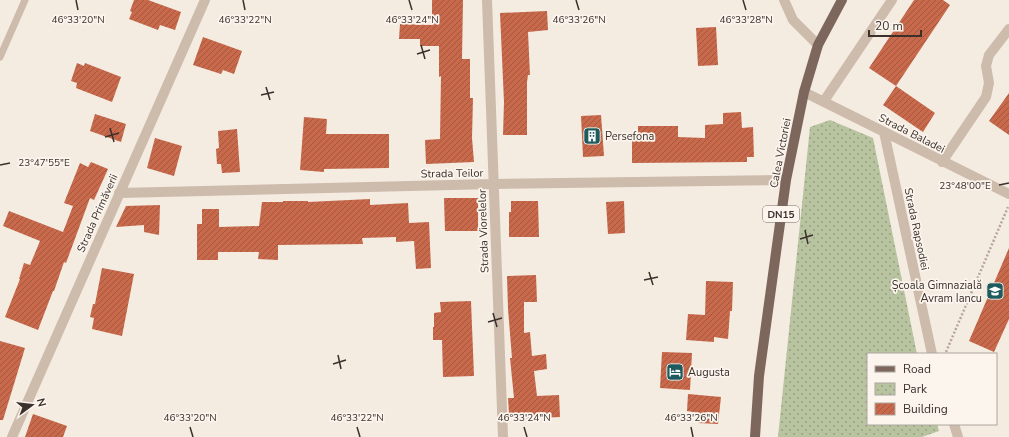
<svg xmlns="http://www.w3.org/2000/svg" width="1009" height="437" font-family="'Nunito Sans',sans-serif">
	<defs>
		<pattern id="park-dots" width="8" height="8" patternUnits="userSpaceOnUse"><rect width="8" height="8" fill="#b8c4a0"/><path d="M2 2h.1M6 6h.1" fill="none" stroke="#97a083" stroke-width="1.8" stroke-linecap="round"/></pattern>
		<pattern id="building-hatch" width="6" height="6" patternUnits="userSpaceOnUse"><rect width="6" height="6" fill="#c8694b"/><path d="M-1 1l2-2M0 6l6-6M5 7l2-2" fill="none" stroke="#a4573f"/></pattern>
	</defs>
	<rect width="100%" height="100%" fill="#f4ebe1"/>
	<!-- park -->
	<path fill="url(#park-dots)" d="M830,120l43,18 44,216h-49v70h69l2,7 -17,6h-144l32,-310z"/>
	<!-- building -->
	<path fill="url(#building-hatch)" d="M134,0h14l33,12 -6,18 -15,-5 -2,5 -29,-11 3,-7 -2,-1z
		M432,0h31l-1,59h8v39h3l-1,40 2,24 -48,2 -1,-24 15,-1 1,-63 -2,1v-31h-19v-7h-21l1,-15 32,1z
		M914,0h29l7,5 -54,81 -27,-18z
		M547,11l1,19 -20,2 2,43h-2l-1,7v53h-24l1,-33 -4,-89z
		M716,27l2,38 -20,1 -2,-38z
		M203,37l39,14 -8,23 -11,-4 -2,4 -28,-9z
		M77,63l7,3 1,-3 36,14 -9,25 -36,-14 1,-5 -6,-2z
		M896,86l39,27 -12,19 -40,-27z
		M1009,93v42l-20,-14z
		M741,112l1,16 11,-1 1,30h-7v5l-115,1v-25h6v-12h40v11l27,1v-13l18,-1v-11z
		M95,114l31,10 -5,18 -31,-11z
		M601,115l3,41 -21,1 -2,-41z
		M304,117l23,2 -1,15h63v34l-65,1v3l-24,-2z
		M237,129l3,43 -18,1 -1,-9h-4l-1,-15 3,-1 -1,-17z
		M155,138l27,8 -8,30 -27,-8z
		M91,162l17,7 -14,31 -4,-2 -24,65 -2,-1 -10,29h-1l-15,39 -33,-13 15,-38h-1l5,-16 6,2 10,-24 -37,-15 6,-15 54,21 10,-26 -9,-3 16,-40 8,4z
		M444,198h34v33h-33z
		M370,199v6l38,-2 1,20 20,-1 2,46 -15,1 -2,-28 -18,1v-5l-34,1 1,6 -85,1v15l-20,-1 1,-7h-41v8h-21v-36h5v-15h17v18l40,-1 3,-24h21v-1h25v1z
		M511,201h27l1,36h-30v-25h2z
		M624,201l1,32 -17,1 -2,-32z
		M160,205l-1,30 -15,-3v-7l-28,2 10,-21z
		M1009,248v71l-15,33 -25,-11z
		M102,268l32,6 -12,62 -30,-7 2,-11 -4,-1 3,-13h2z
		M536,275l1,27h-13v31l6,-1 2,24 14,-2 1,15 -13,2 3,25 22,-1 1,22 -41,2v-6l-10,1 -1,-16h6l-4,-40h2l-4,-49 -1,-33z
		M706,281l27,1 -1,29h-2l-2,28 -14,-2v5l-28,-2 2,-26 17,1z
		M471,301l3,75 -31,1 -1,-37h-9v-13h1v-14l7,-1 -1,-10z
		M0,341l25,7 -22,72h-3z
		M662,352l30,1 -2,37 -30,-2z
		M688,394l33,3 -3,27 -20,-1 1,-10 -12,-2z
		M33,414l34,12 -4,11h-38z"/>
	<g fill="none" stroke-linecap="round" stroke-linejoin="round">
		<!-- path -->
		<path stroke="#b9a596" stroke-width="2.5" stroke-dasharray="2 2" stroke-linecap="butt" d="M946,352l62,-145"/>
		<!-- service -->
		<path stroke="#cdbbac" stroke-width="7" d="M0,57l25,-57"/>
		<!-- minor -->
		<path stroke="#cdbbac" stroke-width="10" d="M487,0l16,437
			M804,92l205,102
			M824,101l68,-101
			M884,132l48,222
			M942,162l44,-65 3,-14 -3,-17 3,-11 20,-26
			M119,193l374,-9 293,-4
			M954,424l4,13
			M12,437l193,-437"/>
		<!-- tertiary -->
		<path stroke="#cdbbac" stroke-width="10" d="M784,0l9,20 25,25"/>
		<!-- primary -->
		<path stroke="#7d675c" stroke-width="10" d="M755,437l4,-61 27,-196 18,-88 14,-47 24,-45"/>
	</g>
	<!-- ticks -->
	<path fill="none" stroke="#3b302b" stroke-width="1.5" d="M76,0l2,10M243,0l2,10M409,0l3,10M576,0l3,10M743,0l3,10M421,45l4,14M417,54l13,-4M266,87l4,13M261,95l13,-3M110,128l4,14M105,137l14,-4M0,165l10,-2M999,185l10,-2M805,230l3,14M800,239l13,-4M649,272l4,13M644,280l14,-3M493,313l4,14M488,322l14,-4M338,355l3,14M333,364l13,-4M190,427l3,10M357,427l3,10M524,427l3,10M691,427l2,10"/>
	<!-- icons -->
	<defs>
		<symbol id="building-square" viewBox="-11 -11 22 22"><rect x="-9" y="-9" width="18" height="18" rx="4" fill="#1f5a5e" stroke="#fbf5ee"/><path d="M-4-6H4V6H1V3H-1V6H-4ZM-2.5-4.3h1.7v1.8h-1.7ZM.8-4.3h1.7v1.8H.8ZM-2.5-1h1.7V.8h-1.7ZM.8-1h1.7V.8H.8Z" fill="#fff"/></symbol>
		<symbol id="school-square" viewBox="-11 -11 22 22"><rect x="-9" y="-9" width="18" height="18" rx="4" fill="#1f5a5e" stroke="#fbf5ee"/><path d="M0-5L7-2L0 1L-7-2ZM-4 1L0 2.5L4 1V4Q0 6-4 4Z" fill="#fff"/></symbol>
		<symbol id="hotel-square" viewBox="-11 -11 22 22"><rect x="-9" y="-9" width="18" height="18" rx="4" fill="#1f5a5e" stroke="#fbf5ee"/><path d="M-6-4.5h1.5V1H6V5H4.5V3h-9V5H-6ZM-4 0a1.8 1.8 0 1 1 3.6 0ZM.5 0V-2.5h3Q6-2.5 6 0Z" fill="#fff"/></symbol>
	</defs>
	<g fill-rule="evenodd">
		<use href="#building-square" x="582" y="126" width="20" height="20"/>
		<use href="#school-square" x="985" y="281" width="20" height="20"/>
		<use href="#hotel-square" x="665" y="362" width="20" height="20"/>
	</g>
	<g text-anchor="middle" stroke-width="3.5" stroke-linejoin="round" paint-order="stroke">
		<!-- shield labels -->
		<rect fill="#fbf5ee" stroke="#756b66" stroke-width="1" x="763" y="206" width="36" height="16" rx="3"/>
		<g font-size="10" font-weight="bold" fill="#3b302b">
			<text x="781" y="218">DN15</text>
		</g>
		<!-- street labels -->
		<g font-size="11" fill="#3b302b" stroke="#fbf5ee">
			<text transform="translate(912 133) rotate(27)" y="4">Strada Baladei</text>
			<text transform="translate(780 153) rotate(-79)" y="4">Calea Victoriei</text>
			<text transform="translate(452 173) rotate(-1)" y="4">Strada Teilor</text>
			<text transform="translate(97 213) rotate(-66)" y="4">Strada Primăverii</text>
			<text transform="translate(917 229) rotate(78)" y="4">Strada Rapsodiei</text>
			<text transform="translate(483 231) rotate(-92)" y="4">Strada Viorelelor</text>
		</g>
		<!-- poi labels -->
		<g font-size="11" fill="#3b302b" stroke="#fbf5ee" text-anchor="start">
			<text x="605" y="140">Persefona</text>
			<text x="982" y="289" text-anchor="end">Școala Gimnazială<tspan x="982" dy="13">Avram Iancu</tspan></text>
			<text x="688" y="376">Augusta</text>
		</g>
	</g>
	<g font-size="10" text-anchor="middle" fill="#3b302b" stroke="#fbf5ee" stroke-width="3.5" stroke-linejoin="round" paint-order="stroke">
		<text x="78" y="23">46°33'20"N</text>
		<text x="245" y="23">46°33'22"N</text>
		<text x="412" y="23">46°33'24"N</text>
		<text x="579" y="23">46°33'26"N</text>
		<text x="746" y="23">46°33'28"N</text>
		<text x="44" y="166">23°47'55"E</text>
		<text x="965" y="189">23°48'00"E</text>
		<text x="190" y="421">46°33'20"N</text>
		<text x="357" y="421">46°33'22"N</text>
		<text x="524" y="421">46°33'24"N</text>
		<text x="691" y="421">46°33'26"N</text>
	</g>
	<!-- legend -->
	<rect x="867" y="353" width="130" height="72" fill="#fbf5ee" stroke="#aea6a0"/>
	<rect x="875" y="366" width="20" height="6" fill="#7d675c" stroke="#aea6a0"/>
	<text x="903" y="373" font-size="12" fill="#3b302b">Road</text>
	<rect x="875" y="383" width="20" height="12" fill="url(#park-dots)" stroke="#aea6a0"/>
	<text x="903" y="393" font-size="12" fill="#3b302b">Park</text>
	<rect x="875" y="403" width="20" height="12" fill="url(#building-hatch)" stroke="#aea6a0"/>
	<text x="903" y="413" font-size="12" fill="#3b302b">Building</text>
	<!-- north arrow -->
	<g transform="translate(32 405) rotate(75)" stroke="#fbf5ee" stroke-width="3" paint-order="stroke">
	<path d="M0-3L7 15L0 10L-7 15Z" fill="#3b302b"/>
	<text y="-6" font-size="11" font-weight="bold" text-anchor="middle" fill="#3b302b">N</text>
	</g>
	<!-- scale -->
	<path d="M869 30v6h52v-6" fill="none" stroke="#3b302b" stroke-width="2"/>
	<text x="875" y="30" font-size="12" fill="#3b302b" stroke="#fbf5ee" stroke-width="3" paint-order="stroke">20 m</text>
</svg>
